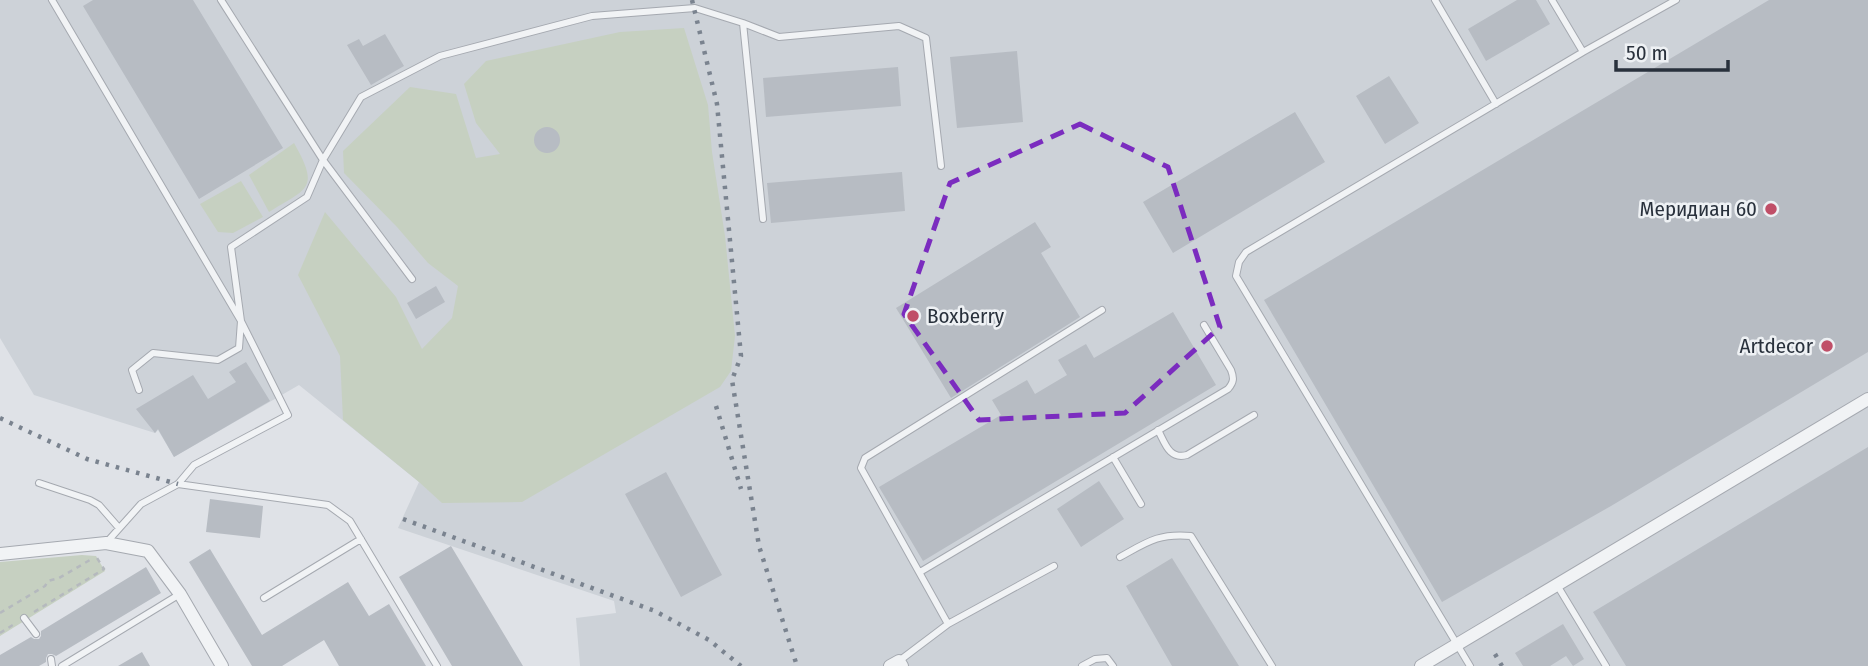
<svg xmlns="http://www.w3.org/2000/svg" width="1868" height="666" font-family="'Fira Sans Condensed',sans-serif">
	<rect width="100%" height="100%" fill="#dfe2e7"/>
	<!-- built -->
	<path fill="#cdd2d8" d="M0,0h1868v666h-1288l-4,-48 40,-5 -2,-12 -216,-73 21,-46 -120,-97 -125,72 -16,-27 -3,3 -121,-38 -34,-57z"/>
	<!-- green -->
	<path fill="#c6d0c1" d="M684,28l24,77 4,47 13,84 10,100 -4,35 -11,16 -198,115 -80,1 -23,-21 -76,-62 -3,-64 -42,-81 27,-63 71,85 26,52 30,-31 6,-32 -30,-23 -31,-36 -53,-54 -1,-22 67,-64 46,7 20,64 24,-4 -24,-31 -12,-39 22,-23 134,-29z
		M294,143c26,46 14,45 -25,69l-20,-37z
		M241,181l22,36 -30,16 -15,-1 -18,-28z
		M82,555l14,1 9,15 -105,65v-74z"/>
	<!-- building -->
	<path fill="#b7bcc3" d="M93,0h100l90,148 -84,51 -116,-193z
		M1517,0h19l14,24 -64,37 -18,-32z
		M1769,0h99v352l-257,154 -169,96 -178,-302z
		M385,34l19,32 -33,19 -24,-40 12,-6 4,7z
		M1017,51l6,71 -66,6 -7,-71z
		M898,67l3,39 -135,11 -3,-39z
		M1389,76l30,47 -34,21 -29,-48z
		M1295,112l30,50 -152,91 -30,-51z
		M534 140a13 13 0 1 1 26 0a13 13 0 1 1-26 0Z
		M902,172l3,39 -134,12 -4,-40z
		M1035,222l16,25 -10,6 39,64 -129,81 -55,-90z
		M436,286l9,16 -29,17 -9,-16z
		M1173,312l43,73 -293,176 -44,-74 122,-72 -9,-15 35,-20 8,14 32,-19 -9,-15 28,-16 8,14z
		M246,362l24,39 -96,56 -16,-28 -3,4 -19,-24 57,-34 15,24 28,-17 -7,-10z
		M1868,447v219h-242l-33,-54z
		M666,472l56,103 -41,22 -56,-103z
		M1099,481l25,38 -43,28 -24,-38z
		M210,499l53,7 -3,32 -54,-6z
		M451,546l72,120h-71l-53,-89z
		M210,549l52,86 86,-53 21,34 20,-12 37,62h-87l-15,-26 -42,26h-30l-63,-104z
		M1172,558l67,108h-67l-46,-80z
		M146,567l15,26 -105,63 -4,-2h-4l-2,4v4l-7,4h-39v-11l31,-18 3,2h5l2,-3v-5z
		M1563,624l21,35 -11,7 -7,-10 -16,10h-27l-8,-13z
		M142,652l8,14h-32z"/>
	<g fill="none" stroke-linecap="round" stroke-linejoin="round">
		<defs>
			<path id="lane" d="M52,0l189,321 47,94 -94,50 -16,19 -37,20 -34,38
				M1435,0l61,104
				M1552,0l31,52
				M743,23l36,14 120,-11 27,12 15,128
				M412,279l-89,-119 38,-63 79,-41 152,-40 103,-8 48,15 20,196
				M139,390l-7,-20 21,-17 65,7 21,-12 2,-27 -10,-74 76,-50 16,-37 -102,-160
				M1158,430c7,13 11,30 29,25l67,-40
				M1113,457l28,47
				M39,483l51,17 9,5 20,23
				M178,484l150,21 22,16 87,145
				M1120,557c27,-15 39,-24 71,-21l81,130
				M920,572l308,-183c6,-7 6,-11 3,-19l-27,-45
				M1557,585l49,81
				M264,598l97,-59
				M24,618l12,16
				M948,624l-87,-156 4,-10 237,-148
				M51,659l1,7
				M899,661l49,-37 106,-58
				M62,666l118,-72
				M1082,666l13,-7 12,-1 6,8
				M1470,666l-234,-390 3,-14 7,-10 337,-200 93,-52"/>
			<path id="street" d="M0,554l106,-11 42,8 32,43 42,72
				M890,666l9,-5 3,5
				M1421,666l447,-267"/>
		</defs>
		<!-- lane casing -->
		<use href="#lane" stroke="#a5a9b0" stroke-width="8"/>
		<!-- street casing -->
		<use href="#street" stroke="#a5a9b0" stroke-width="14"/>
		<!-- path -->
		<path stroke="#b5b9be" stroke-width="2.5" stroke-dasharray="5 5" stroke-linecap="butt" d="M34,612l70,-43 -7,-11
			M0,613l45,-27 3,-5 11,-3 31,-18
			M0,633l16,-10"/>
		<!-- lane -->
		<use href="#lane" stroke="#f1f3f5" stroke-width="6"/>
		<!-- street -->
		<use href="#street" stroke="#f1f3f5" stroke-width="12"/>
		<!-- rail -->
		<path stroke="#7a838f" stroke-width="4.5" stroke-dasharray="3.5 7" stroke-linecap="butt" d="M692,0l25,104 24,252 -9,24 27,166 38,120
			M716,406l25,83
			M0,418l87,41 91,25
			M403,519l252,92 54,29 32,26
			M1495,654l7,12"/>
	</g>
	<!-- marked area -->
	<path fill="none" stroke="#7b2cbf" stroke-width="5" stroke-dasharray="14 9" stroke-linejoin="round" d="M1080,124l88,43 52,160 -95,86 -146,7 -75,-106 46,-131z"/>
	<!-- markers -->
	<g fill="#c04f68" stroke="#eef1f4" stroke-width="2.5">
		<circle cx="1771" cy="209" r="7"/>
		<circle cx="913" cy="316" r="7"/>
		<circle cx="1827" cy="346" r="7"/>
	</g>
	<g text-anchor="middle" stroke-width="5" stroke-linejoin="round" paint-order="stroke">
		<!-- poi labels -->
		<g font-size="21" fill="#29313c" stroke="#eef1f4" text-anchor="end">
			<text x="1757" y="216">Меридиан 60</text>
			<text x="927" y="323" text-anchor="start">Boxberry</text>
			<text x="1813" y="353">Artdecor</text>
		</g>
	</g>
	<!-- scale -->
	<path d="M1616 60v10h112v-10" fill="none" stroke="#29313c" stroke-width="3.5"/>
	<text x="1626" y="60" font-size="21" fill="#29313c" stroke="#eef1f4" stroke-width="5" paint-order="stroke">50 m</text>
</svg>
